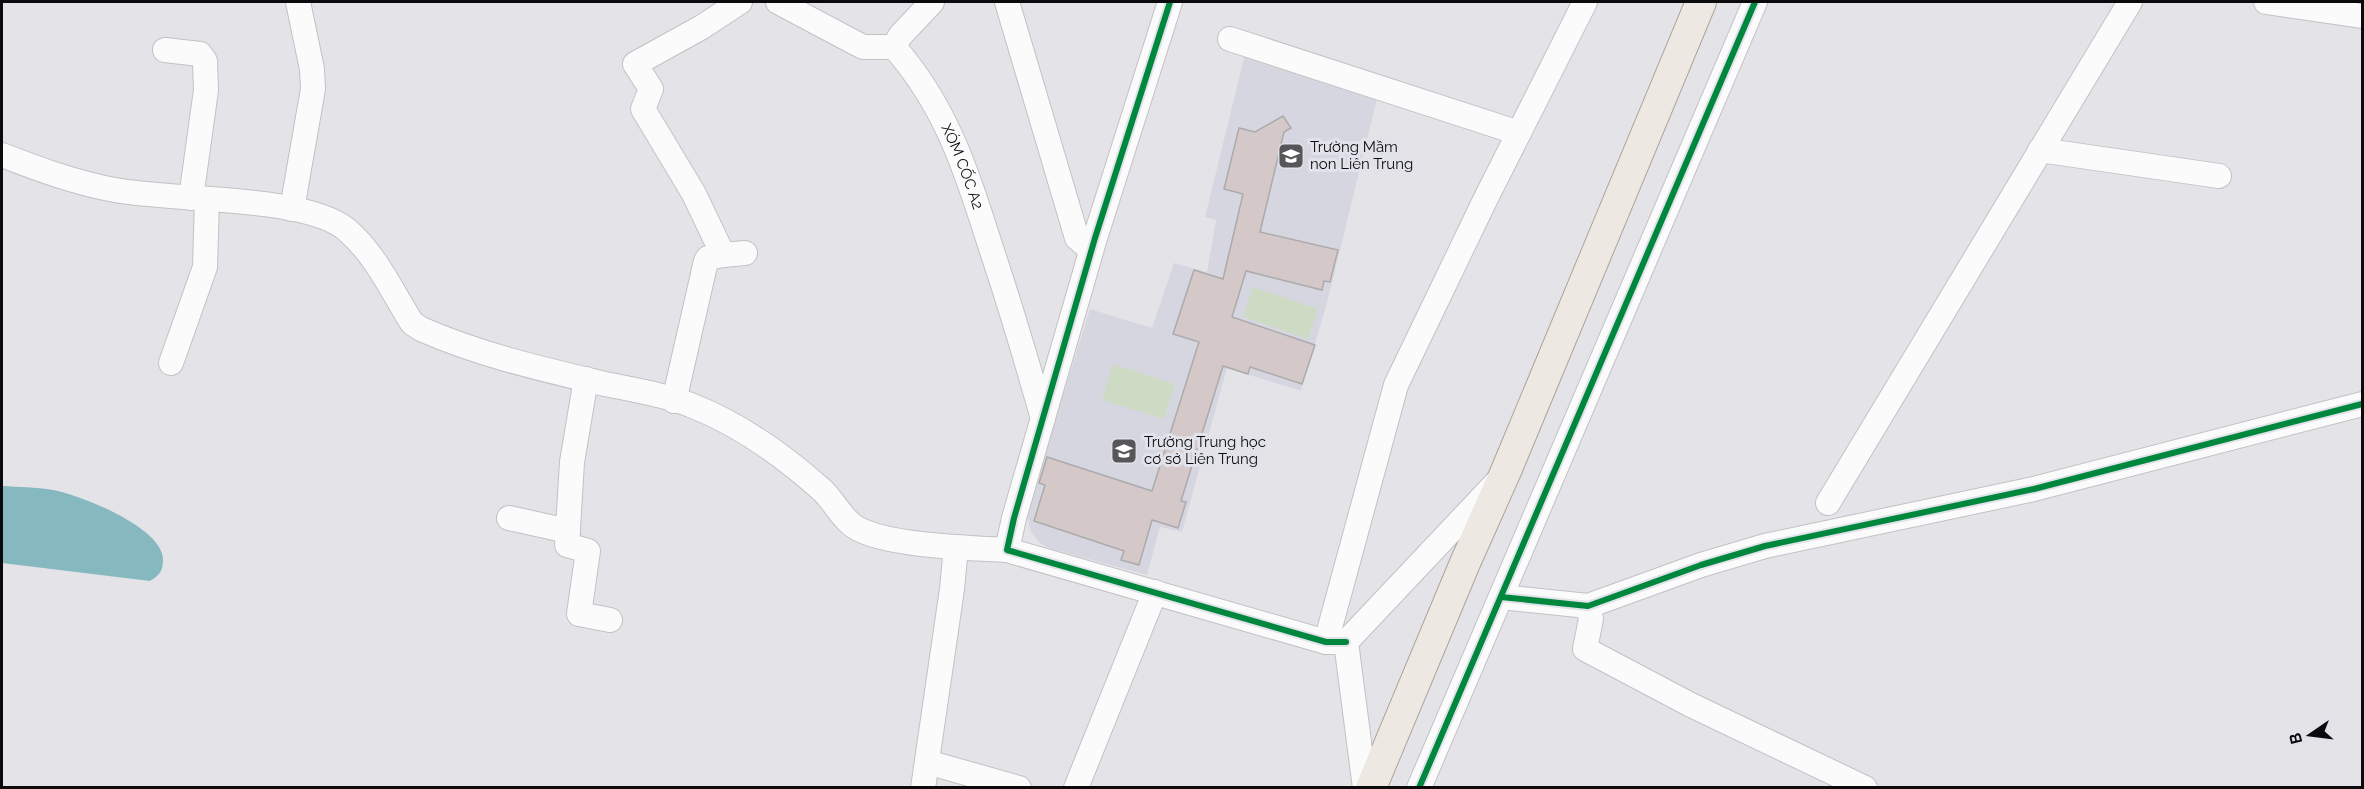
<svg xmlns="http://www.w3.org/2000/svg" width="2364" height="789" font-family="Raleway,sans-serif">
	<rect width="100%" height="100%" fill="#e4e4e8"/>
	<!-- built -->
	<path fill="#d6d6e0" d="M1245,54l133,41 -51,208 -26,88 -74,-23 -45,164 -22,-5 -13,48 -99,-27 -9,-6 -8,-10 -5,-20 64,-203 62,19 22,-65 33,9 9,-52 -11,-3z"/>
	<!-- green -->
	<path fill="#cedbc4" d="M1253,287l65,22 -10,30 -65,-22z
		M1113,364l62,20 -11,35 -62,-19z"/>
	<!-- water -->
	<path fill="#86b9bf" d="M2,486c16,1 34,1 51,4 27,5 109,37 110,69 0,12 -3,16 -13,22l-148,-18z"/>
	<!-- building -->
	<path fill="#d4c8c8" stroke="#acaaac" stroke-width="1.5" d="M1283,116l8,12 -7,4 -24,100 78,18 -8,32 -6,-1 -2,9 -76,-19 -14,46 83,28 -13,39 -52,-17 -2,7 -25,-8 -42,135 5,1 -8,26 -26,-8 -13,45 -18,-5 3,-9 -90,-30 11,-36 -6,-2 8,-26 105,34 47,-149 -26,-8 21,-64 29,9 20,-85 -19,-5 15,-61 16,4z"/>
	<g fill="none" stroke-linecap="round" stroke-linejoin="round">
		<defs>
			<g id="minor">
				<path id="s1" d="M778,2l85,45h31c53,60 73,126 97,201 19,57 36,114 52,171"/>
				<path d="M1007,2l70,236 14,12"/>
				<path d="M1170,2l-75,236 -81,280 -7,32 319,92h20"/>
				<path d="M2266,2l96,14"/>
				<path d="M1230,39l289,94"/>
				<path d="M894,47l6,-11 32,-34"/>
				<path d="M165,50l35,4 5,7 1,29 -15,108"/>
				<path d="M2040,150l179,26"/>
				<path d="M2,155c36,14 74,28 113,35 56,11 191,5 232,40 28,24 45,61 65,93l9,6c59,26 121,40 184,55 29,6 60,11 88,22 48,19 91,50 129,84 12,11 20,29 33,37 30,19 116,21 152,23"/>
				<path d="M292,209l21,-120 -1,-20 -14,-67"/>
				<path d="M723,255l22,-2"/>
				<path d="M171,363l34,-96 2,-68"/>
				<path d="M586,379l-14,83 -5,83 21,6 -9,63 31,6"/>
				<path d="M674,401l32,-140 2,-3 15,-3 -29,-61 -51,-85 8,-20 -16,-25 67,-37 38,-25"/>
				<path d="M1828,503l302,-501"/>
				<path d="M509,518l59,13"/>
				<path d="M1501,597l87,9 113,-41 64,-19 269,-57 328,-85"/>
				<path d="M1588,606l3,13 -6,30 106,56 174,83"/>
				<path d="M1326,642l70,-257 90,-187 99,-196"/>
				<path d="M927,762l92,26"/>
				<path d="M923,788l29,-199 4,-42"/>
				<path d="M1076,788l79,-196"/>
				<path d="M1365,788l-19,-146 151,-160"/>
				<path d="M1419,788l336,-786"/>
			</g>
			<path id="major" d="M1371,788l94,-225 41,-92 195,-469"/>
		</defs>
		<!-- minor casing -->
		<use href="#minor" stroke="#c2c2c5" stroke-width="26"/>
		<!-- major casing -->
		<use href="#major" stroke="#aea39a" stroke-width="32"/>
		<!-- minor -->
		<use href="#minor" stroke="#fbfbfc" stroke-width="24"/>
		<!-- major -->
		<use href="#major" stroke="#eee8e2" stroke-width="30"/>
		<defs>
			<path id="cycleway" d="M1170,2l-75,236 -81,280 -7,32 319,92h20
				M1501,597l87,9 113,-41 64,-19 269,-57 328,-85
				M1419,788l336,-786"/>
		</defs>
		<!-- cycleway casing -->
		<use href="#cycleway" stroke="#e2e3ea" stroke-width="10"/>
		<!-- cycleway -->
		<use href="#cycleway" stroke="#00873e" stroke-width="6"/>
	</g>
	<!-- icons -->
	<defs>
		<symbol id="school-square" viewBox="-11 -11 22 22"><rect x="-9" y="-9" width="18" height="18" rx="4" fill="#57575a" stroke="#e2e3ea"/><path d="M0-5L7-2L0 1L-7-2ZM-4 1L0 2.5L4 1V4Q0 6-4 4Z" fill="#fff"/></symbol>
	</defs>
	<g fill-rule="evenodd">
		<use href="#school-square" x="1276" y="141" width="30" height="30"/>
		<use href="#school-square" x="1109" y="436" width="30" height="30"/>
	</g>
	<g text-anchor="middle" stroke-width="6" stroke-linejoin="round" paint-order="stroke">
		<!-- poi labels -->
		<g font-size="15" fill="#0b0b0e" stroke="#e2e3ea" text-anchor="start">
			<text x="1310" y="152">Trường Mầm<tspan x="1310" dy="17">non Liên Trung</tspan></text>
			<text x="1144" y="447">Trường Trung học<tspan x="1144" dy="17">cơ sở Liên Trung</tspan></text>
		</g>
		<!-- street labels -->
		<g font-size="15" fill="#0b0b0e" stroke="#e2e3ea">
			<text dy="5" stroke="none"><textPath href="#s1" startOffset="266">XÓM CỐC A2</textPath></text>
		</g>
	</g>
	<!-- border -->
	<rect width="2364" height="789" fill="none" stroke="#0b0b0e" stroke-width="6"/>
	<!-- north arrow -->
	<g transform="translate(2310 735) rotate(256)" stroke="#e2e3ea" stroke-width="4.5" paint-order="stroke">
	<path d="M0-4.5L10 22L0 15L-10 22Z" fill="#0b0b0e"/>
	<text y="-9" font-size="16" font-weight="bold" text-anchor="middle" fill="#0b0b0e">B</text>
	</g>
</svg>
